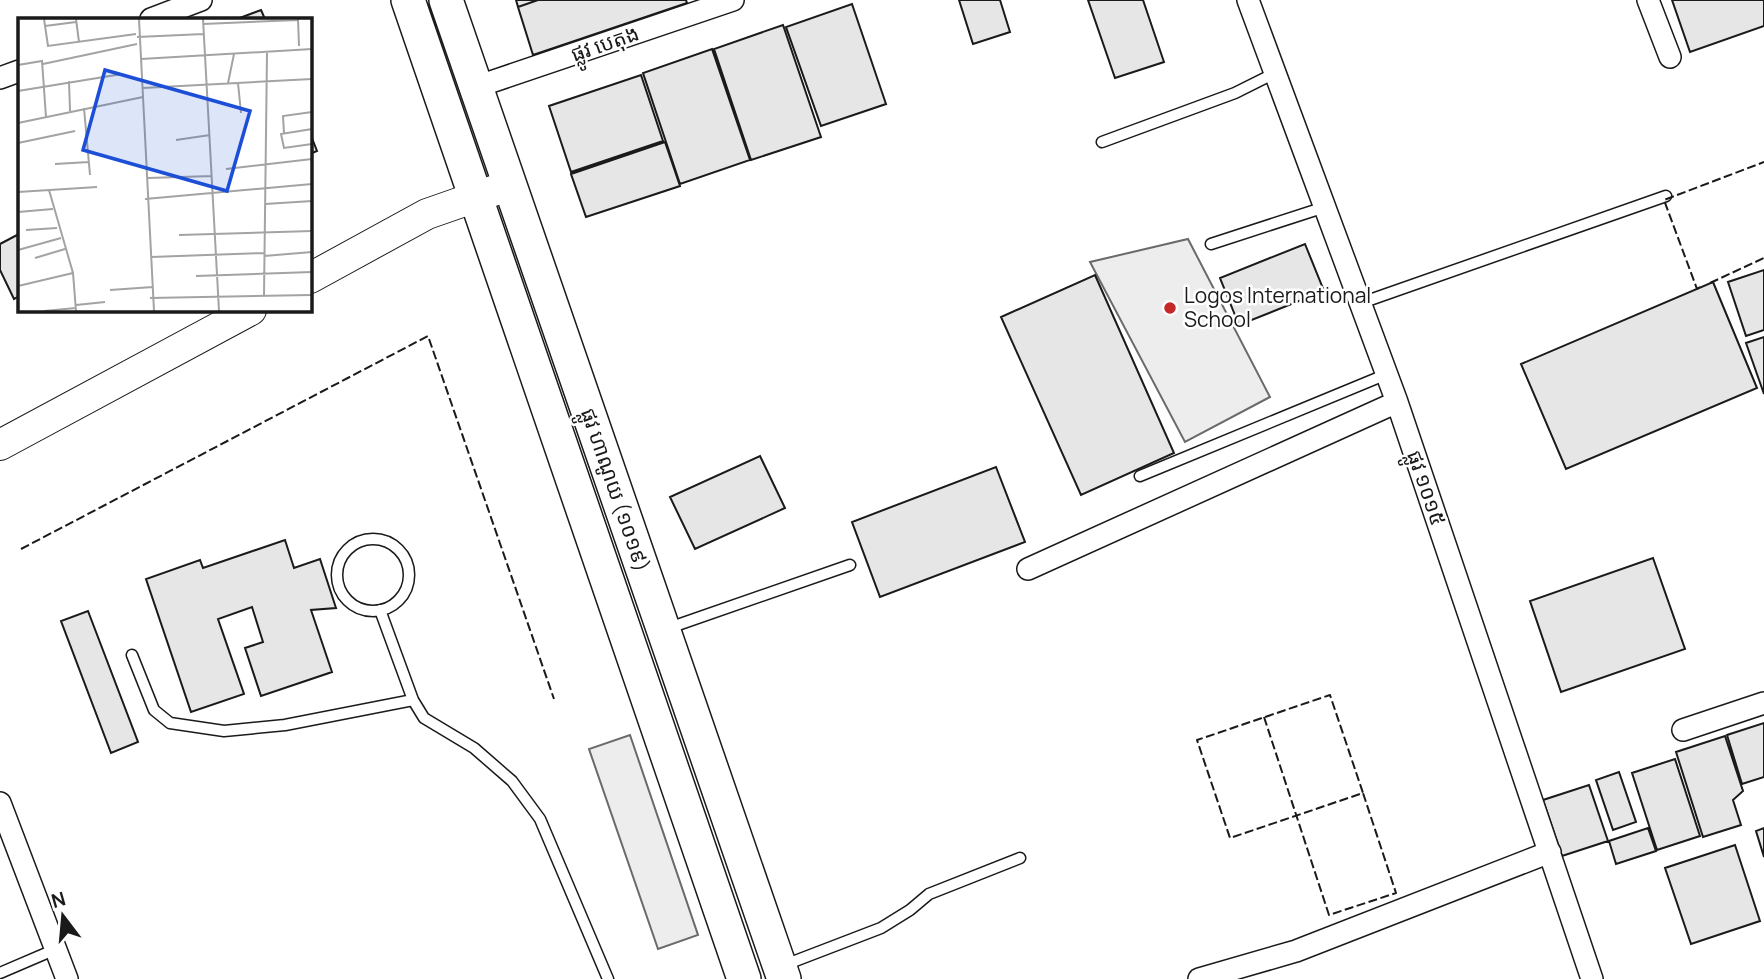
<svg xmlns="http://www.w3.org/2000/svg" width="1764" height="979" font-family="Manrope,'Noto Sans Khmer',sans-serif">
	<rect width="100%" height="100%" fill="#fff"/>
	<!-- built -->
	<path fill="#ededed" stroke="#6a6a6a" stroke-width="2" d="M1188,239l82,158 -85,45 -95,-180z
		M630,735l68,200 -40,14 -69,-200z"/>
	<!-- building -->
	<path fill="#e6e6e6" stroke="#1a1a1a" stroke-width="2" d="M516,0h22l-20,7z
		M538,0h148l1,3 -154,52 -15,-48z
		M959,0h41l10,32 -37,12z
		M1088,0h55l21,62 -49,16z
		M1672,0h92v26l-74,26z
		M852,4l34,100 -65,22 -35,-99z
		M261,10l4,9h-28z
		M783,25l38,112 -70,23 -37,-111z
		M712,49l38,111 -70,24 -37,-111z
		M641,75l22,66 -92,31 -22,-66z
		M310,133l7,18 -7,3z
		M665,142l15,44 -94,31 -15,-43z
		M19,234v62l-5,3 -14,-29v-26z
		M1305,244l19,47 -85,34 -19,-47z
		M1764,270v60l-18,6 -18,-54z
		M1095,275l79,178 -93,42 -80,-178z
		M1713,282l44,106 -191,81 -45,-105z
		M1764,337v57l-18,-51z
		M760,456l25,52 -90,41 -25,-52z
		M996,467l29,75 -145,55 -28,-75z
		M285,540l9,28 26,-9 16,49 -25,2 21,62 -71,24 -16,-48 18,-6 -11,-35 -34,12 26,75 -53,18 -45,-133 54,-19 3,8z
		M1653,558l32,91 -124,43 -31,-91z
		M88,611l50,131 -27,11 -50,-132z
		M1764,723v54l-22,7 -15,-49z
		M1725,736l18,55 -10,9 8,25 -38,12 -27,-85z
		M1675,759l25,77 -43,14 -25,-77z
		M1619,772l17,50 -23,8 -17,-50z
		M1589,785l19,56 -46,15 -19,-56z
		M1648,828l8,23 -40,13 -7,-23z
		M1764,828v29l-8,-26z
		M1735,845l25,76 -69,23 -26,-76z"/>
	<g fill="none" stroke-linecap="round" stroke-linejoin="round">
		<defs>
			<path id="service" d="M1102,142l133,-49 40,-20
				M1211,244l114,-37
				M1361,303l305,-107
				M1140,476l247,-102
				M337 575a36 36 0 1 1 72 0a36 36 0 1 1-72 0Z
				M380,610l33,90 11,18 50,30 38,33 28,38 68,160
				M666,629l184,-64
				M132,655l22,55 16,13 54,8 61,-6 128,-25
				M782,966l99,-38 29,-18 19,-16 91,-36
				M0,973l56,-24"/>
			<path id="minor" d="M1248,0l149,402 195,577
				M1648,0l22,57
				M151,19l50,-19
				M0,78l19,-7
				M476,87l257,-87
				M1028,569l369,-167
				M1683,730l81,-27
				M0,803l67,176
				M1199,979l97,-28 254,-99"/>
			<path id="secondary" d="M310,278l117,-64 83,-29
				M0,445l251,-135"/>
			<path id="primary" d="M408,0l336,979
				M446,0l338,979"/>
		</defs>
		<!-- service casing -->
		<use href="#service" stroke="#1a1a1a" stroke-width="13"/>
		<!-- minor casing -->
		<use href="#minor" stroke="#1a1a1a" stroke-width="24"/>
		<!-- secondary casing -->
		<use href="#secondary" stroke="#1a1a1a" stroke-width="32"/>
		<!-- primary casing -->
		<use href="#primary" stroke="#1a1a1a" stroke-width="36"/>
		<!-- service -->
		<use href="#service" stroke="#fff" stroke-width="10"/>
		<!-- minor -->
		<use href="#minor" stroke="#fff" stroke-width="21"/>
		<!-- secondary -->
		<use href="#secondary" stroke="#fff" stroke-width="30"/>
		<!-- primary -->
		<use href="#primary" stroke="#fff" stroke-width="33"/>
		<!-- fence -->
		<path stroke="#1a1a1a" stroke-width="2" stroke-dasharray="9 3.5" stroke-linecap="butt" d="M1710,283l54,-25
			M1700,287l-3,2 -33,-89 100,-38
			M21,549l407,-213 126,363
			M1264,717l65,198 67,-22 -33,-100 -133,45 -33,-98 133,-45 33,98"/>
	</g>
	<!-- markers -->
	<circle fill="#c62828" stroke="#fff" stroke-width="2.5" cx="1170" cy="308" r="7"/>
	<g text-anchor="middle" stroke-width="5" stroke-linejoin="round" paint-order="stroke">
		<!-- street labels -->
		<g font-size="21" fill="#1a1a1a" stroke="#fff">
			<text transform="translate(605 44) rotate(-19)" y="7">ផ្លូវ បេតុង</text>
			<text transform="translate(1426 488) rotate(71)" y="7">ផ្លូវ ១០១៥</text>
			<text transform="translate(615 490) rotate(71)" y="7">ផ្លូវ ហាណូយ (១០១៩)</text>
		</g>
		<!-- poi labels -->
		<g font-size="21" fill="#1a1a1a" stroke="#fff" text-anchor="start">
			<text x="1184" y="303">Logos International<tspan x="1184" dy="24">School</tspan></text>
		</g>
	</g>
	<!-- overview -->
	<g transform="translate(18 18)">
		<rect width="294" height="294" fill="#fff"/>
		<path fill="none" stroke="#a3a3a3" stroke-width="2" d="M26,1l4,27 88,-12M58,1l3,23M121,1l15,292M185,1l16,292M280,1l1,27M185,6l95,-4M27,8l31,-4M119,19l67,-3M123,41l171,-10M25,46l94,-20M0,47l24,-4 4,56M51,63l1,30M210,65l6,-29M220,65l3,30M125,70l169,-9M0,73l104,-17M66,90l6,67M0,105l125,-26M294,111l-31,5 3,14 28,-4M266,115l-1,-17 29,-4M158,122l34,-5M0,125l57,-12M37,146l34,-2M208,151l86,-10M130,160l64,-2M31,172l24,83 3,38M0,174l79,-5M127,181l167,-15M247,186l47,-3M0,194l35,-3M8,212l31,-2M161,217l133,-4M0,232l43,-12M246,238l48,-4M133,239l113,-4M17,240l30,-9M178,258l116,-4M0,268l55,-13M92,272l43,-3M246,278l3,-243M132,280l162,-3M58,287l29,-3M26,293l32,-3"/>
		<path fill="#1d4ed8" fill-opacity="0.15" stroke="#1d4ed8" stroke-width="3.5" d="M87,52l145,41 -23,80 -144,-41z"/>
		<rect width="294" height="294" fill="none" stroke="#1a1a1a" stroke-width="3.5"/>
	</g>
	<!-- north arrow -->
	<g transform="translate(63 916) rotate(344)" stroke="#ffffff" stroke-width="5" paint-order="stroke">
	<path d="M0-5L12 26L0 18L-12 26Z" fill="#1a1a1a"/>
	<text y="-10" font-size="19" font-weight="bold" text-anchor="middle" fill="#1a1a1a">N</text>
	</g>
</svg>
